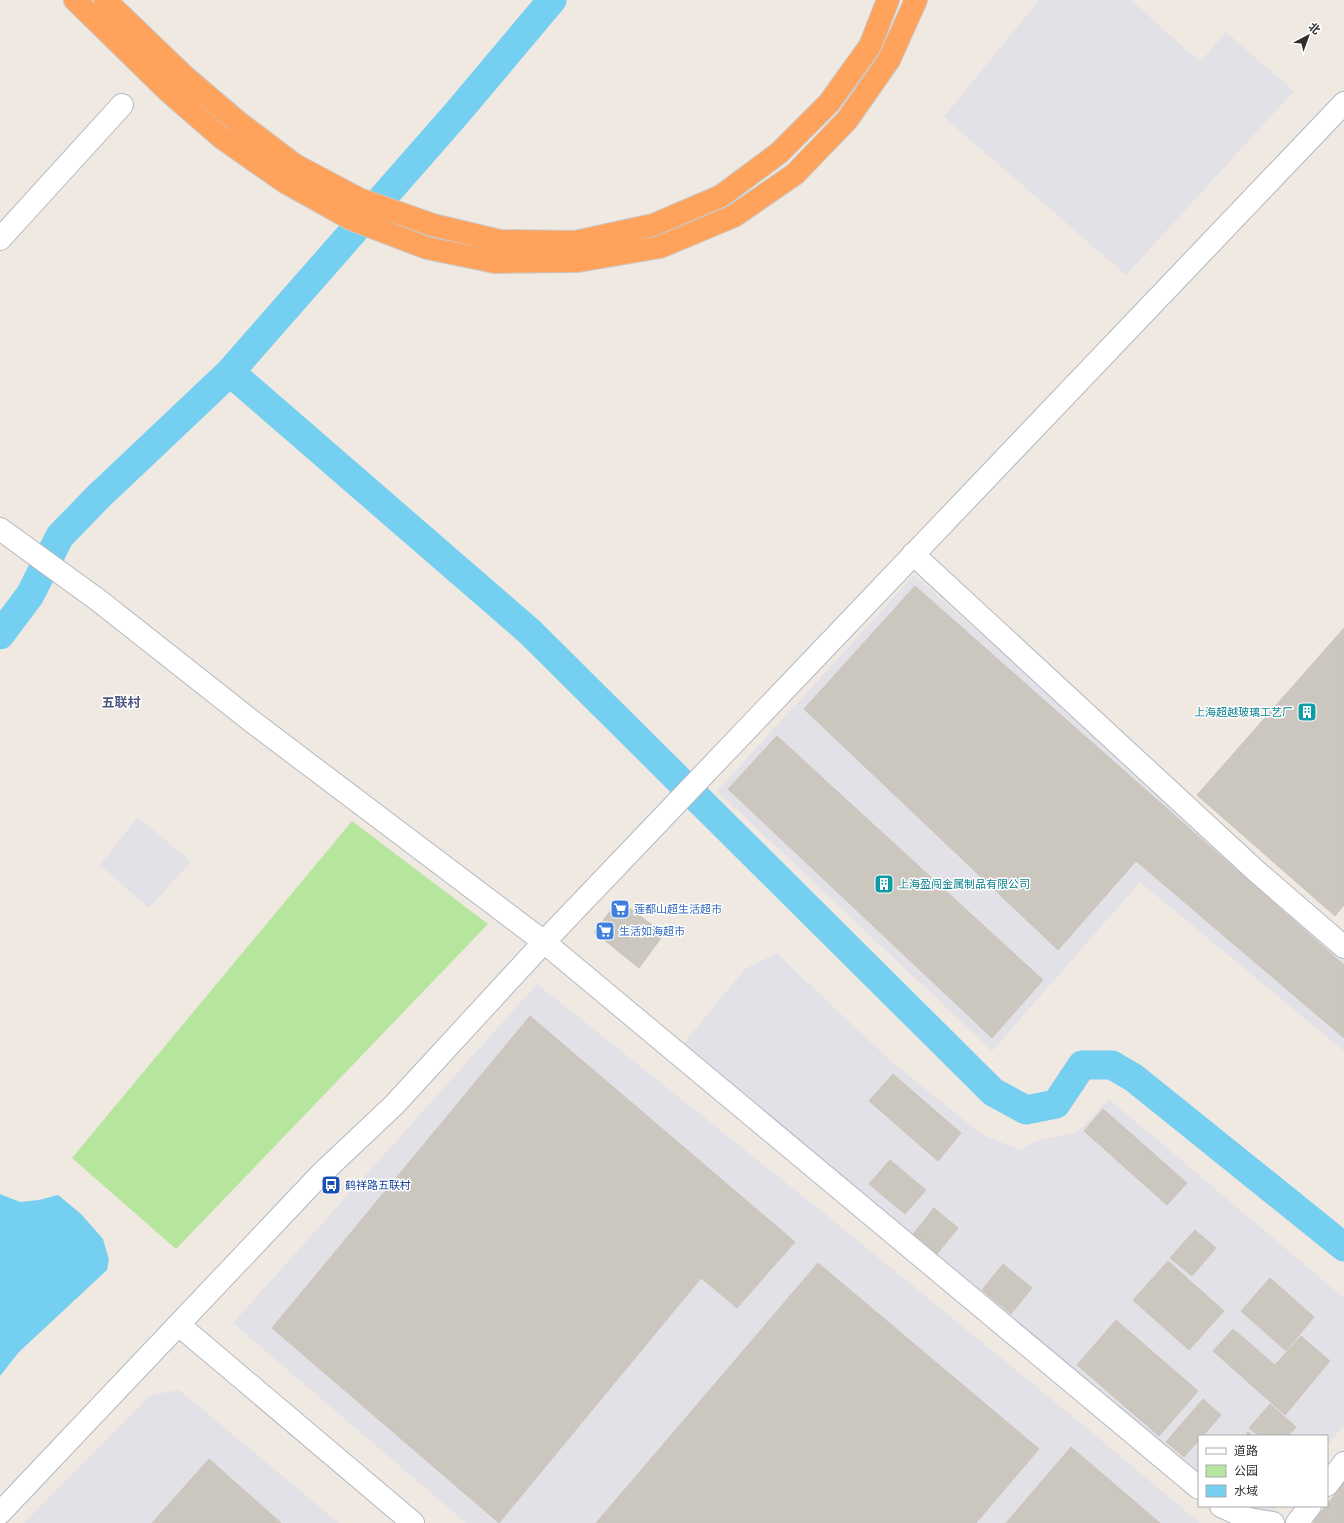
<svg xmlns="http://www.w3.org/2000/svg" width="1344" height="1523" font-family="Signika,'Noto Sans SC',sans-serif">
	<rect width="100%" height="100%" fill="#efe9e1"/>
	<!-- industrial -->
	<path fill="#e3e1e8" d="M1039,0h92l69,62 26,-30 68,59 -168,184 -182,-158z
		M914,575l430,381v95l-204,-169 -148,169 -275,-260z
		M138,817l53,45 -42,46 -49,-43z
		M776,953l116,109 92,74 37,14 15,-9 41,-9 32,-33 235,199v127l-17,21v-10h-128v39l-519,-427 65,-79z
		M537,984l293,234 247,202 123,103h-734l-233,-200z
		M179,1390l160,133h-315l126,-128z
		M1249,1506h29l-3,4 -20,-1z"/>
	<!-- green -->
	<path fill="#b6e59e" d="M352,821l136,103 -312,325 -104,-91z"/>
	<!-- water -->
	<path fill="#75cff0" d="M0,1194l20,8 19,-2 19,-5 23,19 22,25 6,21 -2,10 -88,82 -19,24z"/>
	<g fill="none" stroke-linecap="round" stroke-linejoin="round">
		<!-- canal -->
		<path stroke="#75cff0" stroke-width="29" d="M230,372l300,260 463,460 33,18 30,-6 26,-39h30l22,13 210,169
			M0,635l30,-40 30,-59 40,-41 130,-123 227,-259 95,-113"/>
	</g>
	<!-- building -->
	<path fill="#cbc7bf" stroke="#cbc5ba" d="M915,586l429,379v73l-208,-177 -78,89 -254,-241z
		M1344,628v277l-9,11 -138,-121z
		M777,736l266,244 -51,58 -264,-249z
		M619,900l45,34 -25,34 -45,-36z
		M530,1016l265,226 -58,66 -36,-30 -202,245 -227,-195z
		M893,1074l68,59 -23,28 -69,-60z
		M1103,1109l84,74 -20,22 -83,-74z
		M890,1160l36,30 -21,24 -36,-30z
		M934,1208l24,20 -21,26 -24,-20z
		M1195,1230l21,18 -24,28 -22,-18z
		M1168,1261l56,50 -35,39 -56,-50z
		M818,1263l221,186 -63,74h-380z
		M1003,1264l29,24 -21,26 -29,-24z
		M1270,1278l44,39 -28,34 -45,-40z
		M1116,1320l82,71 -39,45 -82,-71z
		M1233,1329l42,36 26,-29 29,25 -45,54 -72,-64z
		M1203,1399l18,16 -18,21h-4v4l-15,17 -18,-15z
		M1270,1404l26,23 -8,9h-29l-10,-8z
		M1248,1432l5,4h-8z
		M1071,1447l89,76h-154z
		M209,1459l72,64h-129z
		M1344,1483v40h-29l-2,-1z"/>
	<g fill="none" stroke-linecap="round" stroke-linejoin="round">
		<defs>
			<path id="minor" d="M0,239l122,-134
				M0,529l98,71 156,123 290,219 655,546
				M913,554l343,317 88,76
				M179,1325l234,198
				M1327,1485l17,-22
				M1221,1506l28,13 24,4
				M0,1513l321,-339 73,-69 150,-163 800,-839
				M1297,1523l13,-17"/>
			<path id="highway" d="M75,0l93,91 54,47 63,44 66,37 76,29 68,14 83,-1 82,-14 74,-31 61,-42 52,-54 42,-60 27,-60
				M105,0l79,76 54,46 57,43 64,34 74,26 67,16 75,1 78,-17 68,-29 58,-43 50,-50 41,-57 18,-46"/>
		</defs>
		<!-- minor casing -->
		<use href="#minor" stroke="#b4b7c1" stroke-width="24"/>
		<!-- highway casing -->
		<use href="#highway" stroke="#c9c9c9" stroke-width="24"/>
		<!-- minor -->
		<use href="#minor" stroke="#fff" stroke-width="22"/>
		<!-- highway -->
		<use href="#highway" stroke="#ffa35c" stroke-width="22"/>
	</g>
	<!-- icons -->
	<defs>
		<symbol id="building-square" viewBox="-11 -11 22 22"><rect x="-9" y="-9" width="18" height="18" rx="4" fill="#0f9aa8" stroke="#fff"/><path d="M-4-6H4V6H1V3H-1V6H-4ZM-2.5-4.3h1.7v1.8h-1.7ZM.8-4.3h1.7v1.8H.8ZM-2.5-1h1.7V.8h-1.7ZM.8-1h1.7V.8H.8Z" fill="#fff"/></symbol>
		<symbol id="supermarket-square" viewBox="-11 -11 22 22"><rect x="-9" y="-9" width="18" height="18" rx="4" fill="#3f7fe0" stroke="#fff"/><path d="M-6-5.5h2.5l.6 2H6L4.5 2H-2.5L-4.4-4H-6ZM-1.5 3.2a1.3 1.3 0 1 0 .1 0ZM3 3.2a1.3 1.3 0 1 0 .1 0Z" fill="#fff"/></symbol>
		<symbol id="bus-square" viewBox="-11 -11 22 22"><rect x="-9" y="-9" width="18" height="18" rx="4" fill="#1a4fb4" stroke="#fff"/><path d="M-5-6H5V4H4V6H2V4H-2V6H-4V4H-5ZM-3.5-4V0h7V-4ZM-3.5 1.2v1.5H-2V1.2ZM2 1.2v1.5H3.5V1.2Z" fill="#fff"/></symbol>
	</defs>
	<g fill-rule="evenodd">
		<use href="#building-square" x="1296" y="701" width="22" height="22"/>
		<use href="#building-square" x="873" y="873" width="22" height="22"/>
		<use href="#supermarket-square" x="609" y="898" width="22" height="22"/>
		<use href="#supermarket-square" x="594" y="920" width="22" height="22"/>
		<use href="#bus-square" x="320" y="1174" width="22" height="22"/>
	</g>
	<g text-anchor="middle" stroke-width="3" stroke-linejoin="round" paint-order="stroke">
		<!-- culture labels -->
		<g font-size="11" fill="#0d838f" stroke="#fff" text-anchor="end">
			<text x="1293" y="716">上海超越玻璃工艺厂</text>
			<text x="898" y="888" text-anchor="start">上海盈闯金属制品有限公司</text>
		</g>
		<!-- shop labels -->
		<g font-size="11" fill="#366cbe" stroke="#fff" text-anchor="start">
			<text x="634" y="913">莲都山超生活超市</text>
			<text x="619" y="935">生活如海超市</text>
		</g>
		<!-- transit labels -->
		<g font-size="11" fill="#164399" stroke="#fff" text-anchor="start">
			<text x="345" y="1189">鹤祥路五联村</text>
		</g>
		<!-- quarter labels -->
		<g font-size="13" font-weight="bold" fill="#4d5680" stroke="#fff">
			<text x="121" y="707">五联村</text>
		</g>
	</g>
	<!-- legend -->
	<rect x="1198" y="1435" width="130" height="72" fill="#ffffff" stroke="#ababab"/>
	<rect x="1206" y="1448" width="20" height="6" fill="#ffffff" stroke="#ababab"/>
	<text x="1234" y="1455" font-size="12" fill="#2e2e2e">道路</text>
	<rect x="1206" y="1465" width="20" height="12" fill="#b6e59e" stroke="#ababab"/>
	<text x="1234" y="1475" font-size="12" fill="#2e2e2e">公园</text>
	<rect x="1206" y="1485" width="20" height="12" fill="#75cff0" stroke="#ababab"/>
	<text x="1234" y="1495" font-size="12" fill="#2e2e2e">水域</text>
	<!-- north arrow -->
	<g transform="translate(1308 36) rotate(41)" stroke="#ffffff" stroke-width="3" paint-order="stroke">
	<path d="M0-3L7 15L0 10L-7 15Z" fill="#2e2e2e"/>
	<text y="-6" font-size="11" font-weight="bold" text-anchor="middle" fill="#2e2e2e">北</text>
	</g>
</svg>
